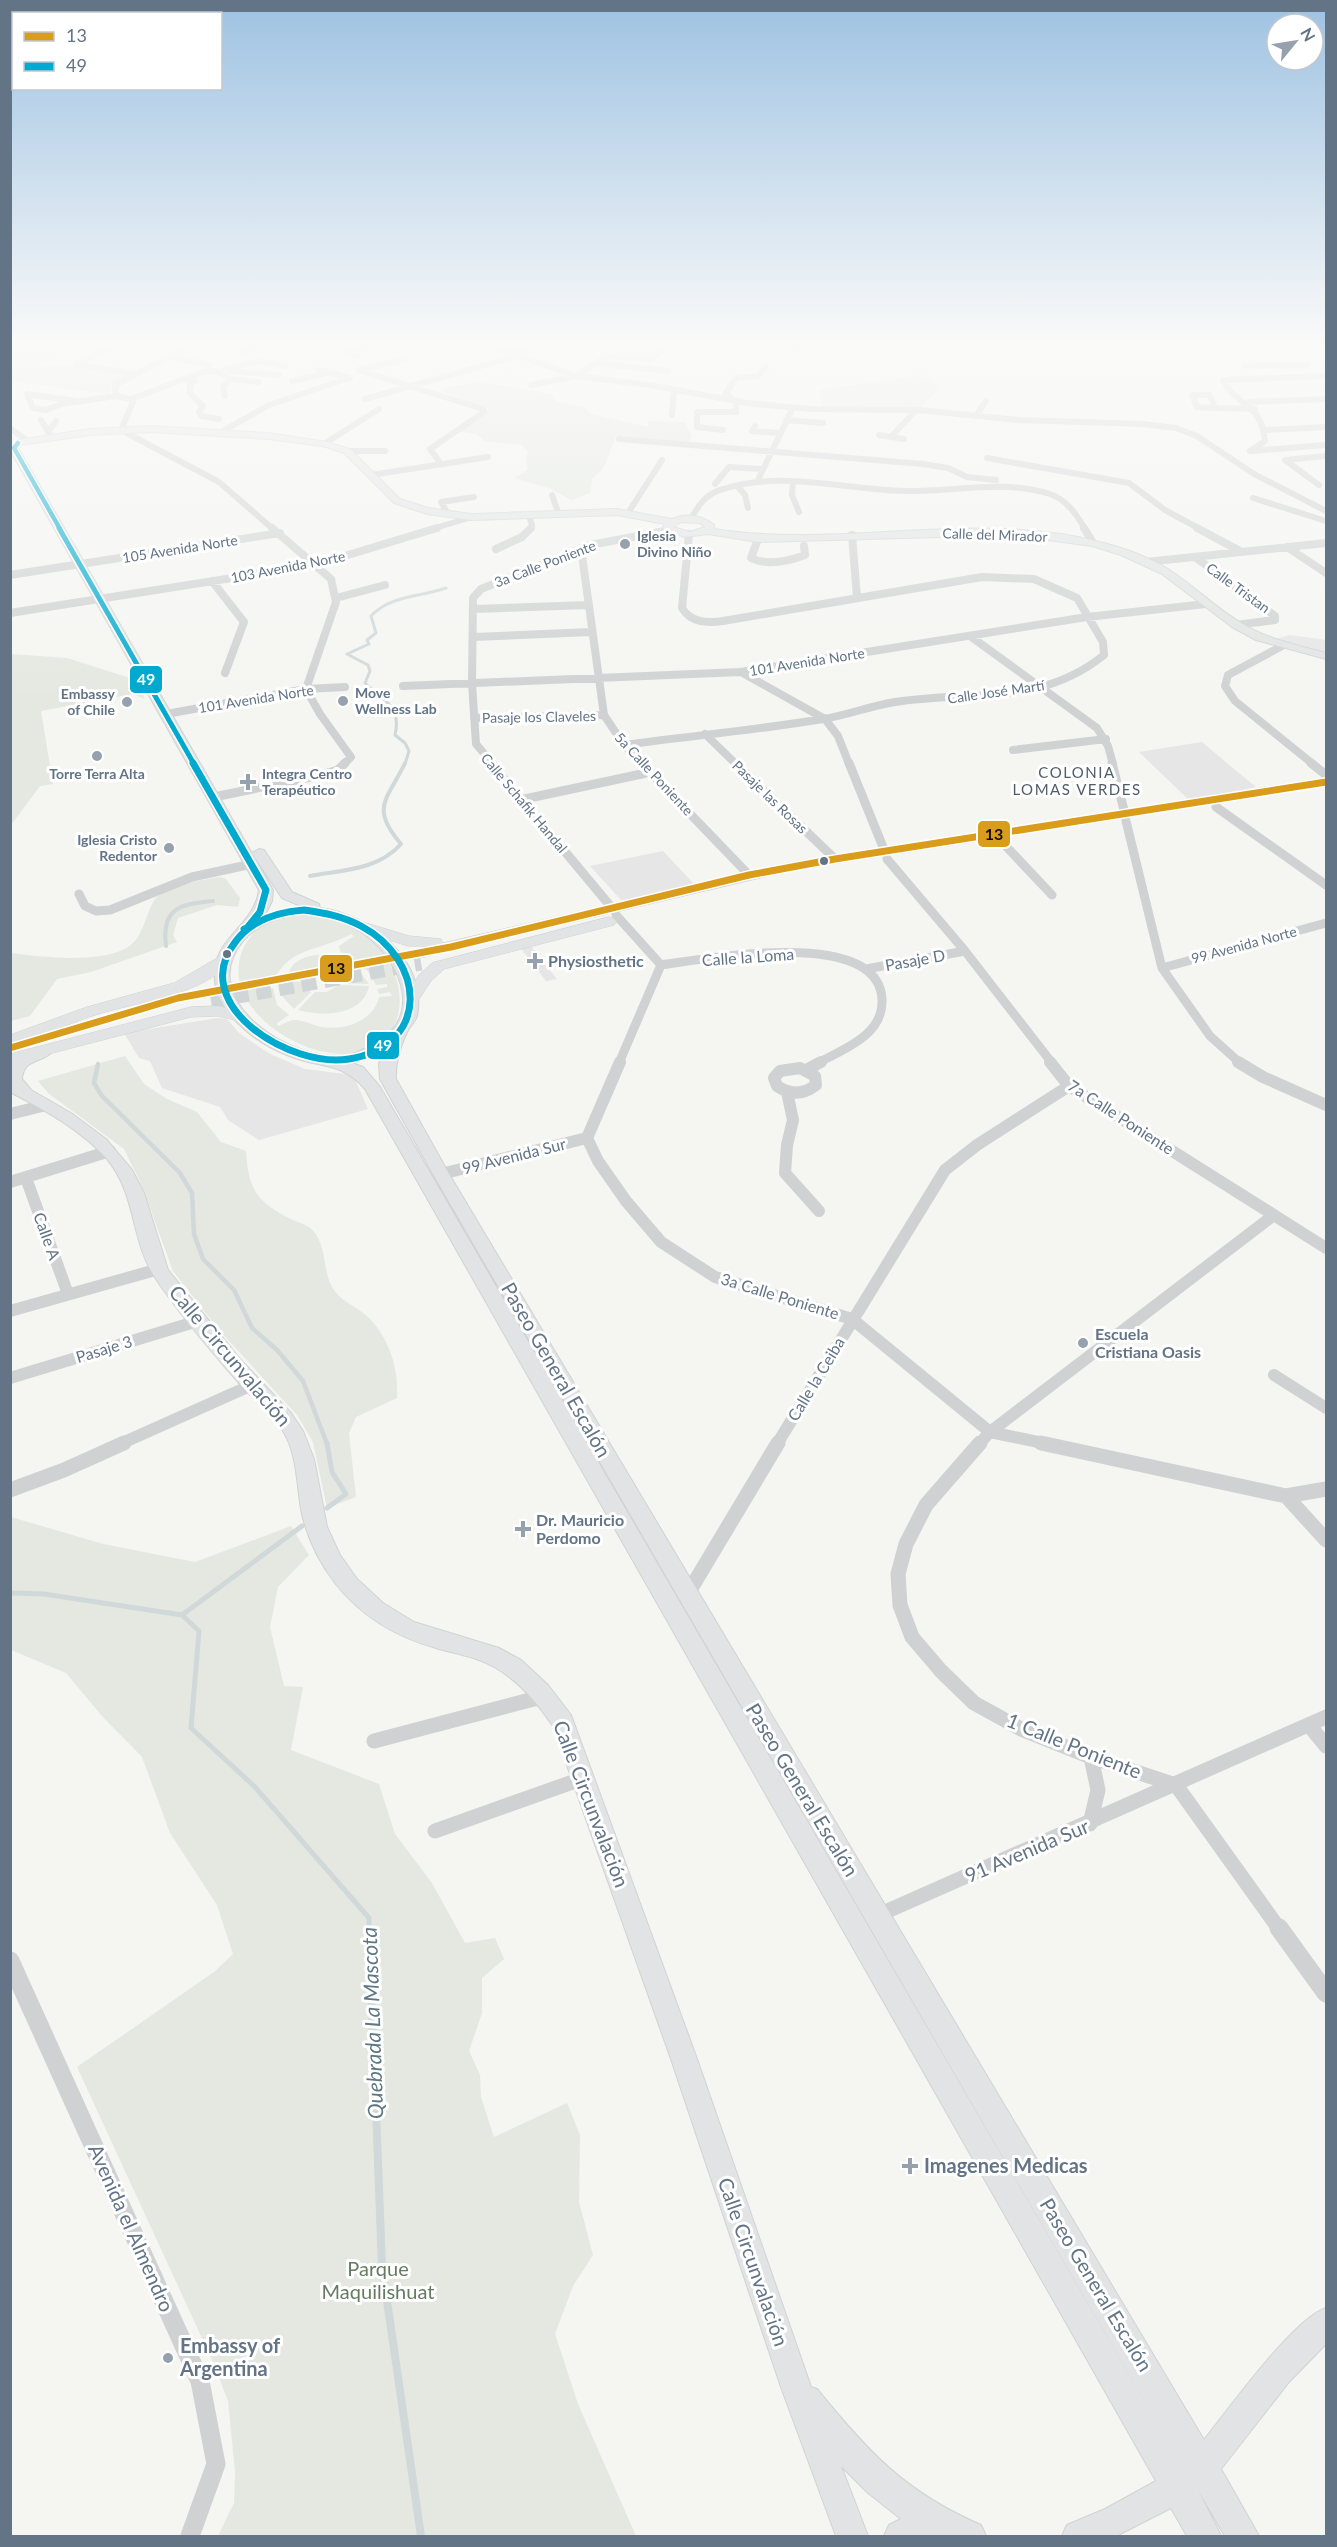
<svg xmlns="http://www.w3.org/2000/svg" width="1337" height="2547" font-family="Lato,sans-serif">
	<rect width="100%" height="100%" fill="#f5f5f2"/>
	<!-- built -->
	<path fill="#e5e6e5" d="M919,375l23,11 -21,21 -97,-1 -5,-16z
		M1290,635l36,5v12l-50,-13z
		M1202,742l38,32 16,13 -67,13 -50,-48z
		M663,851l31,33 -72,17 -32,-35z
		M530,945l27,34 -11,2 -26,-34z
		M218,1018l9,1 12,14 31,21 35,15 48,6 15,34 -109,31 -31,-20 -8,-13 -58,-19 -12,-27 -11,-3 -15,-25z"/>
	<!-- green -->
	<path fill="#e4e8e0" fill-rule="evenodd" d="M11,344h73l-52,24 35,-3 61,9 -17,11 -1,9 -99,-13z
		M478,381l73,13 5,8 29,5 5,7 59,13 -2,-6 38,1 7,13 -3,7 -73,-6 -13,33 -11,10 -2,14 -19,7 -22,-12 -35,-10 14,-8 -2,-12 2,-6 -6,-7 -37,-4 -9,-7 -21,-3 35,-21 -51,-20z
		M11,654l56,4 66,21 12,20 -12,-5 -92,17 12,73 -13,2 -29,39z
		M220,877l6,2 14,19 -2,9 -21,-2 -39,13 -5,17 4,7 -86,30 -34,7 -27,37 -19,5v-68c30,4 97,12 121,-9 11,-9 16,-35 23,-45 11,-14 48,-19 65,-22z
		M304,914c26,3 54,13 73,32 30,31 35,89 -14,105 -51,17 -149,-43 -119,-104 13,-26 33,-30 60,-33zM351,934l3,2 -15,10 2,8 27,17 8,14 11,-1v3l-10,2 2,5 11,-2 2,4 -13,1c-5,24 -35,34 -58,30 -8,-2 -20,-8 -28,-7 -5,1 -10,4 -14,6l-3,-2 13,-9 -12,-10 -4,-17 -9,2 -1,-3 10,-3c13,-38 47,-32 78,-50z
		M318,955l22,5 -13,13 -15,1 -6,5 -18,-2c2,-16 17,-21 30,-22z
		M343,962l14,6 12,16 -29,-1 -7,-9z
		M285,981l19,1v6l7,4 -17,17 -12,-13v-9z
		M339,985l30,1c-6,30 -47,31 -71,24l17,-18h12z
		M125,1056l19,28 23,15 30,13 24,30 25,9c2,33 8,49 39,65 8,5 18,7 25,12 16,13 13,38 20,55 10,21 26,21 40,36 20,21 29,52 27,79l-41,19 -7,16 7,64 -29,11 -14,-66 -16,-27 -78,-85 -46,-59 -31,-85 -18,-37 -76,-56 -10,-12z
		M11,1517l92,27 92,18 96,-36 18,29 -31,32 -8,40 14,59 19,1 -12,63 88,34 16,50 37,49 33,60 30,-5 9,21 -22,19v35l-13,38 11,24 1,22 13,40 73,-34 13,32 -1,67 14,53 -20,31 -18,48 23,70 58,132h-418l16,-33 1,-32 -7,-70 -15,-39 -136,-295 137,-95 19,-18 -16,-49 -47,-72 -28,-76 -40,-41 -36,-43 -55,-23z"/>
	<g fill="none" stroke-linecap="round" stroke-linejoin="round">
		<!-- stream-far4 -->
		<path stroke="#d0d8da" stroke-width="3" d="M405,764l4,-13 -4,-8 -10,-8c7,-30 -13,-35 -30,-52l5,-12 -2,-6 -21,-11 22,-10 -2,-4 9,-7 -5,-17c19,-21 50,-19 75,-28"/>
		<!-- stream-far3 -->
		<path stroke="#d0d8da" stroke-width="4" d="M310,876c33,-6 68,-6 91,-32 -32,-37 -13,-45 4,-81
			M166,946c-5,-38 14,-42 47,-45"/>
		<!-- stream-far2 -->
		<path stroke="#d0d8da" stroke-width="4.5" d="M98,1064l-4,19 8,13 78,77 12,20 2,41 9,25 31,31 18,38 25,22 26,31 24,63"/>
		<!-- stream-far1 -->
		<path stroke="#d0d8da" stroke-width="5" d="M327,1443l5,29 14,22 -19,14
			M10,1593l34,1 138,21 17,16 -8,97 63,58 115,132v12
			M182,1615l120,-89"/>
		<!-- stream -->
		<path stroke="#d0d8da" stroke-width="8" d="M369,1928l13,338 39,270"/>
		<!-- primary-tunnel -->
		<path stroke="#d0d5d7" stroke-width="15" stroke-dasharray="15 8" stroke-linecap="butt" d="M211,1001l210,-38"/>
		<defs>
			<path id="secondary" d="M150,426l118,7 59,9 23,7 50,50 28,9 44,6 145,-5 55,10c14,-6 31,-4 42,6v4c125,20 258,-19 382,12 25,6 54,16 75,30 24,16 45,37 70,52 26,16 56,22 85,30v6l-70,-19 -24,-13 -70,-53 -41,-19 -29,-9 -82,-11 -252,7 -50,-8 -24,3 -21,-9 2,-4 -48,-9 -145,5 -45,-6 -33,-11 -50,-50 -21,-7 -55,-7 -118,-7 -60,3 -69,10 -3,3 255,442 -1,11 -7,14 36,-9 -19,-8 -30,-45 7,-4 5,1 28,42 27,12 1,4c50,6 108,53 97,108 -2,6 -7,10 -10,16 -6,13 -12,31 -11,47l53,95 755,1266c24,-30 89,-121 122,-132v36l-37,38 -68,87 38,67h-34l-27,-46 23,46h-34l-16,-28 -55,28h-54l5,-11 38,-16 51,-28 -791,-1392c-25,-29 -46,-20 -78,-34 -33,-13 -77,-46 -72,-87 4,-32 40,-45 44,-78l-249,-440 8,-10 72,-11zM681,522l19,1 5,4 -15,5 -17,-5zM304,914c19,3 35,5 52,15 42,24 72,87 18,115 -8,4 -16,9 -25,11 -55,10 -156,-54 -106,-114 15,-18 39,-25 61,-27zM385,1050l-6,14 1,15 53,95 748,1290 -801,-1377 -17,-20 -11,-4z
				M44,1047l8,5c-12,12 -28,6 -30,27l9,11 40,23 35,26 26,31 12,23 24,77 72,89 51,54 12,18 11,28 13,68 13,28 17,24 26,24 31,19 85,26 22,12 27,25 23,30 126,344 114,328 6,2c51,63 89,104 164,136l5,11h-102l5,-11 12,-6 -34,-27 -26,-26 27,70h-32l-55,-149 -110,-328 -118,-333c-15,-22 -33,-44 -57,-58 -18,-11 -40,-14 -60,-20 -40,-11 -75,-32 -101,-65 -16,-21 -29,-48 -34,-74 -4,-24 -4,-49 -14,-71 -11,-22 -32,-37 -48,-55 -29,-33 -60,-69 -85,-107 -23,-36 -18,-83 -47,-117 -26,-29 -62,-49 -97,-67v-28l8,-8z"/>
			<path id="primary" d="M1326,778v8l-532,84 -378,89 -8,-5 2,-3 19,-5h-21l-50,-16 -3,-3 8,-5 46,14 32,3 2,4 351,-81z
				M609,917l5,2 3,3 -3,3 -170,44 -13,12 -14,21 -6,2 -8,-5 16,-24 13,-12z
				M225,954l6,2 2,3c-29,38 -102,43 -144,58 -26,9 -52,22 -79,29v-11l77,-28 87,-24z
				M218,1006l27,7 2,3 -8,5 -21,-5 -27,1 -181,47v-10l181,-47z"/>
		</defs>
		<!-- secondary casing -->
		<use href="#secondary" stroke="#d1d3d3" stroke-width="2"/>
		<!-- primary casing -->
		<use href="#primary" stroke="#d0d2d2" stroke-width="1"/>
		<!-- street-far5 -->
		<path stroke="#d0d1d2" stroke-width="6" d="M329,344l9,1 20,11
			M409,344h21
			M486,344l90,32 74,9 97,18 63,6 109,1 100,10 124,4 33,4 21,8 57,38 72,37
			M795,344l2,7
			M351,351l33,-7
			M245,352l14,-8
			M515,352l23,-8
			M171,357l38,8
			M595,363l73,8
			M1245,366l62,-1
			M223,370l36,-9 26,5
			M318,370l32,8
			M358,370l125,39 1,3 -54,37 11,15
			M358,370l49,-11
			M229,371l50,4
			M137,374l-61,-10 44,-20 26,3 9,-3
			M186,379l9,2 -5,4v8l13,13 -4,6 2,4 18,3
			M1223,380l103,-4
			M1223,380c14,27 39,23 42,61l-15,10
			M292,381l36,-8
			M531,385l45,-9 30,-20 45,3 20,-15
			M1192,395h18l5,13 -18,-1z
			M116,396l-1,-11 79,-41
			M225,396l-2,-9 7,-8
			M131,399l2,3 -12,28 98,52 54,47
			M365,399l153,-43
			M76,401l-49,-7 6,14 13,2 15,-6 55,-8 15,3 72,-27 13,-1 14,8 28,3
			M1249,402l77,-3
			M1215,408l40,1
			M672,415l2,-25
			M976,416l10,-15
			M41,420l10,16
			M786,420l37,3
			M755,426l-3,5 28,2
			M10,428l16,12
			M723,430l-26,-3v-15h39v-10l-10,-9 10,-15 22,-2 8,-9
			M1266,430l60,-3
			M223,431l46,-26 80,-27
			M48,432l8,-11
			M879,435l25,4
			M891,437l25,-27
			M619,439l304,25 25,4 19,9 29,3
			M324,444l55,-35
			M347,451h38
			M1251,451l75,-6
			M987,458l142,25 36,27 35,19
			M371,475l117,-18
			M757,482l36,-74
			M793,482l-1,13 7,17
			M715,484l14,-17 33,2
			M1319,485l-34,-25 41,-4
			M737,486l8,9 3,13
			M552,495l7,20
			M1253,498l73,23
			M628,513l34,-53
			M448,514l-7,-12 33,-5
			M529,516l3,9 -2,4
			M691,519c8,-15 15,-25 32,-30 58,-19 123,1 182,2 48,1 98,-12 145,3 17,6 27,21 35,35
			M432,529l40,-12"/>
		<!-- street-far4 -->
		<path stroke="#d0d1d2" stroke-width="8" d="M272,528l59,51 5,23 -30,87 14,25 31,43 -7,7
			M1084,528l9,15
			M1197,528l43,23
			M852,535l5,63
			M758,539l-7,19c16,8 38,3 54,-3l-1,-9
			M1287,547l39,26
			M581,548l23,167 20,30 18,19
			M496,549l26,-12 9,-9
			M1195,557l80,59v4l-39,5
			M1146,562l180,-19
			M10,575l270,-42
			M212,581l32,41 -19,51
			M336,598l49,-13
			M475,609l114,-4
			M10,613l305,-48 122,-37
			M970,636l127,92 11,18 5,18
			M474,637l117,-5
			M1282,646l-54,29 -3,11 10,15 78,63
			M741,672l84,47 13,17 11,28
			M403,686l338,-14 346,-55 119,-13
			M166,714l140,-25 39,-2
			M474,718l130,-3
			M705,734l31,30
			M624,745c66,-9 133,-15 199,-26 25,-4 47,-13 72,-17 75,-12 145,5 209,-47l-1,-13 -26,-44 -43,-19 -52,-2 -259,44c-16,2 -32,2 -41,-13l7,-74
			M1013,750l93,-11
			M493,764l-17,-20 -4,-61 1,-85 8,-9 109,-44 80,-15"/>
		<!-- street-far3 -->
		<path stroke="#d0d1d2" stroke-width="9" d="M491,763l121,145
			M641,763l108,112
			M735,763l100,96
			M849,763l36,89
			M1112,763l13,51
			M1311,763l15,12
			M214,797l107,-22 17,-5 7,-7
			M520,800l131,-28
			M1216,807l110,78
			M1126,821l36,147 48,68 30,27
			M1001,841l51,54
			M887,859l78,92 87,112
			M79,894l6,12 11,5 14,-1 82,-33 60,-13
			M616,915l45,50
			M661,965c45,-6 217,-39 221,34 2,36 -38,50 -64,64
			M1162,968l164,-45
			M866,969l99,-18
			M619,1063l42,-98"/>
		<!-- street-far2 -->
		<path stroke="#d0d1d2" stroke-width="12" d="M620,1062l-33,76 11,23 28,40 35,41 54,35 137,42 138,113 58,12
			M1050,1062l19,24 257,162
			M1238,1062l25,15 63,28
			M800,1068l15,8 1,9c-13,10 -26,10 -39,1l-3,-8 6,-7z
			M806,1070l15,-8
			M787,1092l6,28 -6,25 -2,28 34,38
			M10,1114l36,-9
			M441,1174l146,-36
			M26,1178l42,116
			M10,1182l100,-31
			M10,1311l149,-42
			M1274,1375l52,33
			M10,1378l188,-57
			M120,1444l132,-59
			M777,1444l168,-274 32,-25 92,-59
			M979,1444l11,-12 284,-217"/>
		<!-- street-far1 -->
		<path stroke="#d0d1d2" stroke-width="15" d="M980,1443l-54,62 -20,39 -8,30 2,31 12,32 29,34 33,32 47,26 70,28 85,28 104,145
			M1041,1443l245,53 40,-7
			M10,1490l54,-20 60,-27
			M1286,1496l40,44
			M687,1595l91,-152
			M1309,1725l17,21
			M374,1741l171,-45
			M1090,1824l8,-34 -7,-33
			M435,1831l149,-53
			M876,1916l450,-199"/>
		<!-- street -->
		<path stroke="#d0d1d2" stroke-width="19" d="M1279,1928l47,65
			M10,1961l190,420 16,83 -26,72"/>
		<!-- secondary -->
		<use href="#secondary" fill="#e2e3e4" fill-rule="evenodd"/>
		<!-- primary -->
		<use href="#primary" fill="#e2e3e4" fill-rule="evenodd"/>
		<defs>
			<path id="bus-1" d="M10,1048l168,-50 273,-51 298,-72 86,-16 491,-77"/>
			<path id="bus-2-far2" d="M18,443l-4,5 46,81"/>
			<path id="bus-2-far1" d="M59,528l135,236"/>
			<path id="bus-2" d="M193,763l73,127 -6,22 -13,16
				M304,910c21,3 38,6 57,16 64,34 71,119 -12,133 -57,10 -164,-54 -113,-118 16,-21 42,-29 68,-31z
				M244,929l3,-1"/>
		</defs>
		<!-- bus-1 casing -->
		<use href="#bus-1" stroke="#fff" stroke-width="10"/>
		<!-- bus-2-far2 casing -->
		<use href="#bus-2-far2" stroke="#fff" stroke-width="7"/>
		<!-- bus-2-far1 casing -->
		<use href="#bus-2-far1" stroke="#fff" stroke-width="8"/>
		<!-- bus-2 casing -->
		<use href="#bus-2" stroke="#fff" stroke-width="10"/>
		<!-- bus-1 -->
		<use href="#bus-1" stroke="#d99c1b" stroke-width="7"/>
		<!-- bus-2-far2 -->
		<use href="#bus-2-far2" stroke="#00a9ce" stroke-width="4.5"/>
		<!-- bus-2-far1 -->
		<use href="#bus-2-far1" stroke="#00a9ce" stroke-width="5"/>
		<!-- bus-2 -->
		<use href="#bus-2" stroke="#00a9ce" stroke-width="7"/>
	</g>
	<!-- sky -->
	<linearGradient id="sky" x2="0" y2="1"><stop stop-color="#9ec2e2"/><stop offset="0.49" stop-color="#fafaf9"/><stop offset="1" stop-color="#fafaf9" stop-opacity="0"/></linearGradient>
	<rect width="1337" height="700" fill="url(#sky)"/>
	<!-- markers -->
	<g fill="#95a1ac" stroke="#fff" stroke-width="2">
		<circle cx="625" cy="544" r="6"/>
		<circle cx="343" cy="701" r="6"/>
		<circle cx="127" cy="702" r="6"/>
		<circle cx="97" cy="756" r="6"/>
		<path d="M245 773h6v6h6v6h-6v6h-6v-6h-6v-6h6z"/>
		<circle cx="169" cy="848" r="6"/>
		<path d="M532 952h6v6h6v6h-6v6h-6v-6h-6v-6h6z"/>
		<circle cx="1083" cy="1343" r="6"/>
		<path d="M520 1520h6v6h6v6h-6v6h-6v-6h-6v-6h6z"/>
		<path d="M907 2157h6v6h6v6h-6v6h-6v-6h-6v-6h6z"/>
		<circle cx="168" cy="2358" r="6"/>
	</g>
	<g fill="#627486" stroke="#fff" stroke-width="2">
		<circle cx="824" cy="861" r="5"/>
		<circle cx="227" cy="954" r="5"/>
	</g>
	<g text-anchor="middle" stroke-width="6" stroke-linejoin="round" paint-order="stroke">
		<!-- far-street labels -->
		<g font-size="14" fill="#627486" stroke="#fff">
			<text transform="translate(995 535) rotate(2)" y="5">Calle del Mirador</text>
			<text transform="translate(180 549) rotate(-9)" y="5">105 Avenida Norte</text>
			<text transform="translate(545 564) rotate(-21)" y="5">3a Calle Poniente</text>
			<text transform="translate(288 567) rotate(-11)" y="5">103 Avenida Norte</text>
			<text transform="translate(1238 588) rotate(36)" y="5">Calle Tristan</text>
			<text transform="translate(807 662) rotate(-9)" y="5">101 Avenida Norte</text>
			<text transform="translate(996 692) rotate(-8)" y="5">Calle José Martí</text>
			<text transform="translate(256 699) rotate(-9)" y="5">101 Avenida Norte</text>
			<text transform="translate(539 717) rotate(-1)" y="5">Pasaje los Claveles</text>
			<text transform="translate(654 774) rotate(47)" y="5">5a Calle Poniente</text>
			<text transform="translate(770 797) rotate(44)" y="5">Pasaje las Rosas</text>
			<text transform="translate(524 803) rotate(50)" y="5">Calle Schafik Handal</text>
			<text transform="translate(1244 945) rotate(-15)" y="5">99 Avenida Norte</text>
		</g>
		<!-- far-poi labels -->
		<g font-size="14" font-weight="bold" fill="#627486" stroke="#fff" text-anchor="start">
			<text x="637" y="541">Iglesia<tspan x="637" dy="16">Divino Niño</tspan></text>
			<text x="355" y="698">Move<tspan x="355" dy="16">Wellness Lab</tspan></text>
			<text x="115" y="699" text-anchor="end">Embassy<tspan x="115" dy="16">of Chile</tspan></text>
			<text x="97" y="779" text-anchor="middle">Torre Terra Alta</text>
			<text x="262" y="779">Integra Centro<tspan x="262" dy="16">Terapéutico</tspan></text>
			<text x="157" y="845" text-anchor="end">Iglesia Cristo<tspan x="157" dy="16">Redentor</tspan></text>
		</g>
		<!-- far-neighbourhood labels -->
		<g font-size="15" letter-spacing="1.5" fill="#505d6a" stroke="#fff">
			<text x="1077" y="778">COLONIA<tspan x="1077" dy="17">LOMAS VERDES</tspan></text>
		</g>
		<!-- street labels -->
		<g font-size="16" fill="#627486" stroke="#fff">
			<text transform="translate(748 957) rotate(-4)" y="6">Calle la Loma</text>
			<text transform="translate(915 960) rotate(-10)" y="6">Pasaje D</text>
			<text transform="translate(1121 1117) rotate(33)" y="6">7a Calle Poniente</text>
			<text transform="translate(514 1156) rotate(-14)" y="6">99 Avenida Sur</text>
			<text transform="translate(47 1236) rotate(70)" y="6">Calle A</text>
			<text transform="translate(780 1296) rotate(17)" y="6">3a Calle Poniente</text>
			<text transform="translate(104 1349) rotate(-17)" y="6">Pasaje 3</text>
			<text transform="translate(816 1379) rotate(-59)" y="6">Calle la Ceiba</text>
		</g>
		<!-- poi labels -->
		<g font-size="16" font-weight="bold" fill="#627486" stroke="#fff" text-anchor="start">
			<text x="548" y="967">Physiosthetic</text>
			<text x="1095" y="1340">Escuela<tspan x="1095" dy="18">Cristiana Oasis</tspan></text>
			<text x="536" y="1526">Dr. Mauricio<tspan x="536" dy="18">Perdomo</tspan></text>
		</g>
		<!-- near-street labels -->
		<g font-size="20" fill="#627486" stroke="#fff">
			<text transform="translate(230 1356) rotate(50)" y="7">Calle Circunvalación</text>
			<text transform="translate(556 1370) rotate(60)" y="7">Paseo General Escalón</text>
			<text transform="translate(1074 1746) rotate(22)" y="7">1 Calle Poniente</text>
			<text transform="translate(802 1790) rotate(59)" y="7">Paseo General Escalón</text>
			<text transform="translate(591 1804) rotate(69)" y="7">Calle Circunvalación</text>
			<text transform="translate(1027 1851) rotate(-23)" y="7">91 Avenida Sur</text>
			<text transform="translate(131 2228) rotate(66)" y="7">Avenida el Almendro</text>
			<text transform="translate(753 2262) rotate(71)" y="7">Calle Circunvalación</text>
			<text transform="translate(1096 2285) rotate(59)" y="7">Paseo General Escalón</text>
		</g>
		<!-- near-poi labels -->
		<g font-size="20" font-weight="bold" fill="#627486" stroke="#fff" text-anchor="start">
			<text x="924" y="2173">Imagenes Medicas</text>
			<text x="180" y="2353">Embassy of<tspan x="180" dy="23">Argentina</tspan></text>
		</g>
		<!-- near-park labels -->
		<g font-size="20" fill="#657c61" stroke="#fff">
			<text x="378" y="2276">Parque<tspan x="378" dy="23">Maquilishuat</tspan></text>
		</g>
		<!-- near-water labels -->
		<g font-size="21" font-style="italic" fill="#5d7783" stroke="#fff">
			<text transform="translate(373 2023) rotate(-92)" y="7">Quebrada La Mascota</text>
		</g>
	</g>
	<g stroke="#fff" stroke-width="2">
		<rect x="129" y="665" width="34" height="29" rx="6" fill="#00a9ce"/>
		<rect x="977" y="820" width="34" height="28" rx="6" fill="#d99c1b"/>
		<rect x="319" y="954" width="34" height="29" rx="6" fill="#d99c1b"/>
		<rect x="366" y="1031" width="34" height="29" rx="6" fill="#00a9ce"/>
	</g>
	<g font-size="16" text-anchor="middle" font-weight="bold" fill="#fff">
		<text x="146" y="685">49</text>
		<text x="383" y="1051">49</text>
	</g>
	<g font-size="16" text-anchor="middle" font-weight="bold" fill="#111">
		<text x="994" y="840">13</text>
		<text x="336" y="974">13</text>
	</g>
	<!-- border -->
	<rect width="1337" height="2547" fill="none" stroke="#627486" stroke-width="24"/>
	<!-- legend -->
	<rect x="12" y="12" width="210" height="78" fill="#ffffff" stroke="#c0c7cf" stroke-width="1.5"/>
	<rect x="24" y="32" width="30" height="9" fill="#d99c1b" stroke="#c0c7cf" stroke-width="1.5"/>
	<text x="66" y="42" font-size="18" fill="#627486">13</text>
	<rect x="24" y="62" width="30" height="9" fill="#00a9ce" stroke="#c0c7cf" stroke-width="1.5"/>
	<text x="66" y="72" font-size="18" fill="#627486">49</text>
	<!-- north arrow -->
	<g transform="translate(1295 42) rotate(60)"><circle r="28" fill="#ffffff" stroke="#c0c7cf" stroke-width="1.5"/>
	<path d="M0-4.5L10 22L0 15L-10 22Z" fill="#95a1ac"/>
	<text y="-9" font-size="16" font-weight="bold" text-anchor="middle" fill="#627486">N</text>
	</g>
</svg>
